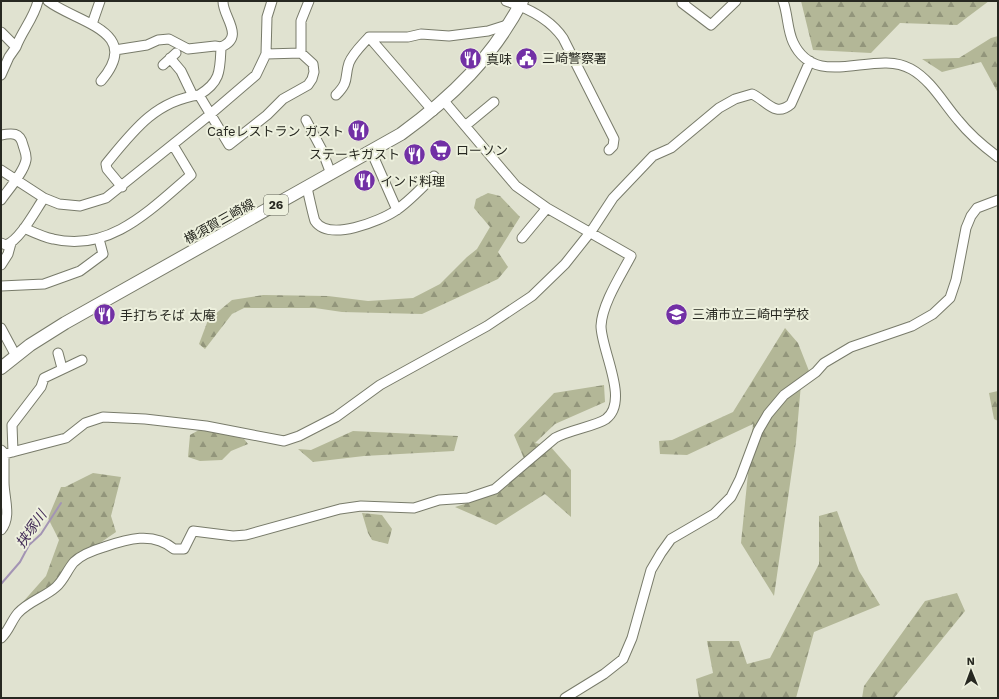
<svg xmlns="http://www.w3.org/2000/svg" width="999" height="699" font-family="'Work Sans','Noto Sans JP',sans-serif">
	<defs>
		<pattern id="forest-firs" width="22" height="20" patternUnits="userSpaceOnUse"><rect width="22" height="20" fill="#b3b797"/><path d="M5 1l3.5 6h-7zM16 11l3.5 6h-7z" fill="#92957b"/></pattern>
	</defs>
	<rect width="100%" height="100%" fill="#e0e2d0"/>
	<!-- forest -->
	<path fill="url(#forest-firs)" d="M801,1h188l-32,24 -57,-2 -29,30 -58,-3z
		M998,36v57l-17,-31 -39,10 -20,-13 37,-1 32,-20z
		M488,193l12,3 20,21 -22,35 10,15 -10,12 -76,35 -80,-2 -27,-4h-71l-12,6 -27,35 -6,-5 9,-24 24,-20 31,-5 65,1 40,5 45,-3 27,-14 27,-27 10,-8 13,-22 -16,-19 2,-9z
		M785,328l13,15 11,28 -8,13 -5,58 -22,154 -33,-53 12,-119 -66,31 -27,-1 -1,-13 13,-1 61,-28z
		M604,385l1,17 -50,22 -20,19 15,3 21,24v47l-26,-23 -49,31 -41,-18 41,-13 32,-26 -14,-33 40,-42z
		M998,391v30l-4,-2 -5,-26z
		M199,430l24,3 21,6 4,5 -17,7 -9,9 -22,1 -12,-4 2,-22z
		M353,431l105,5 -4,15 -90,5 -51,6 -15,-13 13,1z
		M93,473l28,4 -10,39 5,16 -35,24 -42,41 -25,15 32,-36 13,-36 -11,-22 13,-31h4z
		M837,511l22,60 21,34 -66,27 -18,66h-97l-3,-19 17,-6 -6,-32h32l8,23 23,-6 49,-94v-48z
		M362,513l20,2 10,14 -4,15 -16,-4 -4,-7z
		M957,593l8,18 -71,87h-32l2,-12 61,-85z"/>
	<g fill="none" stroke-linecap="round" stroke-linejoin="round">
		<!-- stream -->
		<path stroke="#a394b4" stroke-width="2" d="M1,584l19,-22 9,-17 12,-11 20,-31"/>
		<defs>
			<path id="minor" d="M48,1c29,22 96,30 53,80
				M506,1c22,7 44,18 57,37l51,101 -1,7 -4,4
				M685,1l-3,2 29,22 25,-24
				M783,1c5,13 4,28 10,41 23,50 82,6 118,27 20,11 33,35 47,51 12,15 25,26 40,37
				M92,24l8,-23
				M1,32l15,15 -7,10 -8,18
				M369,37l64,74
				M16,47c6,-16 18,-29 22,-46
				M115,50l32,-5 11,-5 11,-1 19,10 27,-3 6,1
				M301,53v-32l8,-20
				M170,58l11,13 12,25
				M163,65l13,-12
				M199,95c22,-13 21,-25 22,-48 25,-10 1,-31 2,-46
				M336,95c14,-14 8,-17 13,-32 4,-10 13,-18 20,-26h39l13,-3 28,2 39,-5 22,-7
				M306,120l16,30 9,24
				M465,126l29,-24
				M1,135c11,-2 19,-3 22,10 1,4 4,10 3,15 -2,12 -18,30 -25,40
				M371,151l26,59
				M1,170l43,28 15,6 21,2 26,-8 101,-81 49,-42 10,-21 1,-37 5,-16
				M122,187l-15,-18 -1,-5c27,-33 49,-63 93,-69l30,50 38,-30 16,-16 25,-14 4,-6 2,-7 -1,-8 -12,-11 -35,1
				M307,187c1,6 7,32 8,34 14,21 65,0 80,-10 14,-9 27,-24 39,-35
				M24,228c9,4 19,9 29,11 57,14 98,-30 138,-64l-18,-30
				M522,238l25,-30
				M1,243l5,2c14,-5 29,-34 38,-47
				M1,265l7,-11 3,-11
				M1,286l43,-2 36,-13 23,-17 -4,-15
				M1,328l15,28
				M58,353l4,15
				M1,450l3,3c0,10 0,19 0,29 0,16 8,35 -3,48
				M13,452l-1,-27 29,-38 3,-9 38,-18
				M1,455l65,-17 19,-15 18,-6 42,2 61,7 78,15 15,-5 37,-19 44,-32 107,-59 45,-30 33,-32 27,-34 21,-32 40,-42 18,-8 48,-40 16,-9 17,-5c14,6 23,24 39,10l19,-43
				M1,638c8,-7 10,-17 17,-25 11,-12 27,-16 38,-26 8,-7 11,-17 18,-25 8,-8 20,-12 30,-15 23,-8 49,-16 70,2h10l9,-18 40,5 13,-1 94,-26 21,-3 53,2 25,-8 29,-2 27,-9 60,-51c14,-8 41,-12 51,-19 24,-18 -5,-69 -5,-93 1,-22 20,-51 30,-70l-84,-48 -31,-22 -72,-85
				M565,698l39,-24 19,-15 9,-21 19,-68 10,-17 10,-14 43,-25 17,-17 9,-18 18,-48 10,-17 16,-19 32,-23 8,-9 27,-16 61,-21 21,-12 17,-16 6,-18 10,-52 5,-12 6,-8 21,-8"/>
			<path id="major" d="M1,368l29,-23 35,-22 336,-189c51,-37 92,-77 121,-133"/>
		</defs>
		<!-- minor casing -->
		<use href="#minor" stroke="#787b6a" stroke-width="11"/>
		<!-- major casing -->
		<use href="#major" stroke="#787b6a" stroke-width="14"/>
		<!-- minor -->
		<use href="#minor" stroke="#fff" stroke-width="9"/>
		<!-- major -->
		<use href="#major" stroke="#fff" stroke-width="12"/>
	</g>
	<!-- icons -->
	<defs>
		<symbol id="civic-disc" viewBox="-11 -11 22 22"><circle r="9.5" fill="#7230a5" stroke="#edf0dd"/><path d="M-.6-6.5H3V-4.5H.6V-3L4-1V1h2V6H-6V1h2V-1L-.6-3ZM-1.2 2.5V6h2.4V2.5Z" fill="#fff"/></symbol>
		<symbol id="restaurant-disc" viewBox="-11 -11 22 22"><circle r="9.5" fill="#7230a5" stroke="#edf0dd"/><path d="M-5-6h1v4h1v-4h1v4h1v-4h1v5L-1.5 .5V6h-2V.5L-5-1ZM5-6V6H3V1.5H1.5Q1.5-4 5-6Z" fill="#fff"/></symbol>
		<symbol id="supermarket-disc" viewBox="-11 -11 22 22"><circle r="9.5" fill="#7230a5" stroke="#edf0dd"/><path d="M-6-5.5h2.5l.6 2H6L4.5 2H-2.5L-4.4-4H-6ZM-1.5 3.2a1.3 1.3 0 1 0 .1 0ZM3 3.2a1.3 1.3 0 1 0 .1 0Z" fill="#fff"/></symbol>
		<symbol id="school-disc" viewBox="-11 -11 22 22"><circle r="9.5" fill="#7230a5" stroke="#edf0dd"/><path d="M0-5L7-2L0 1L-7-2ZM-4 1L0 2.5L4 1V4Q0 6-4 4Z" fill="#fff"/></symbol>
	</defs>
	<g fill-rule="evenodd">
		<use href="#civic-disc" x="514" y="46" width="25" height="25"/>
		<use href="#restaurant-disc" x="458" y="46" width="25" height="25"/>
		<use href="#restaurant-disc" x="346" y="118" width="25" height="25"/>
		<use href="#supermarket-disc" x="428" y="138" width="25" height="25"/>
		<use href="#restaurant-disc" x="402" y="142" width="25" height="25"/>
		<use href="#restaurant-disc" x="352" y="168" width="25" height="25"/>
		<use href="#school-disc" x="664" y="302" width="25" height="25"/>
		<use href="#restaurant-disc" x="92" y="302" width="25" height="25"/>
	</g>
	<g text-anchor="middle" stroke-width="4" stroke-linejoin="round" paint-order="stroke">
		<!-- shield labels -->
		<rect fill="#edf0dd" stroke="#626459" stroke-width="1" x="264" y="195" width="24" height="20" rx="3"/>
		<g font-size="12" font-weight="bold" fill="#272821">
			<text x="276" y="209">26</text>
		</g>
		<!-- poi labels -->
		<g font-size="13" fill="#272821" stroke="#edf0dd" text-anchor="start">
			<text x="542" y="63">三崎警察署</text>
			<text x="486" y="64">真味</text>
			<text x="344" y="136" text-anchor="end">Cafeレストラン ガスト</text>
			<text x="456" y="155">ローソン</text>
			<text x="400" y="159" text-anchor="end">ステーキガスト</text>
			<text x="380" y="186">インド料理</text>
			<text x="692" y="319">三浦市立三崎中学校</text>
			<text x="120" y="320">手打ちそば 太庵</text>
		</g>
		<!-- street labels -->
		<g font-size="13" fill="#272821" stroke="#edf0dd">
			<text transform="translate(219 221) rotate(-29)" y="5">横須賀三崎線</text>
		</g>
		<!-- water labels -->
		<g font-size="14" font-style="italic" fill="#422b57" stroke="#edf0dd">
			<text transform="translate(31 529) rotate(-55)" y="5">挟塚川</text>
		</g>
	</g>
	<!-- border -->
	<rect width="999" height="699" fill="none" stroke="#272821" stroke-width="4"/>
	<!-- north arrow -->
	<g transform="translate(971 671) rotate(359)" stroke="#edf0dd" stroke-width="3" paint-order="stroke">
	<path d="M0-3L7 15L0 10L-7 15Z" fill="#272821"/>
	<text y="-6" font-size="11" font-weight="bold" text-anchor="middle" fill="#272821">N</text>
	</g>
</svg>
